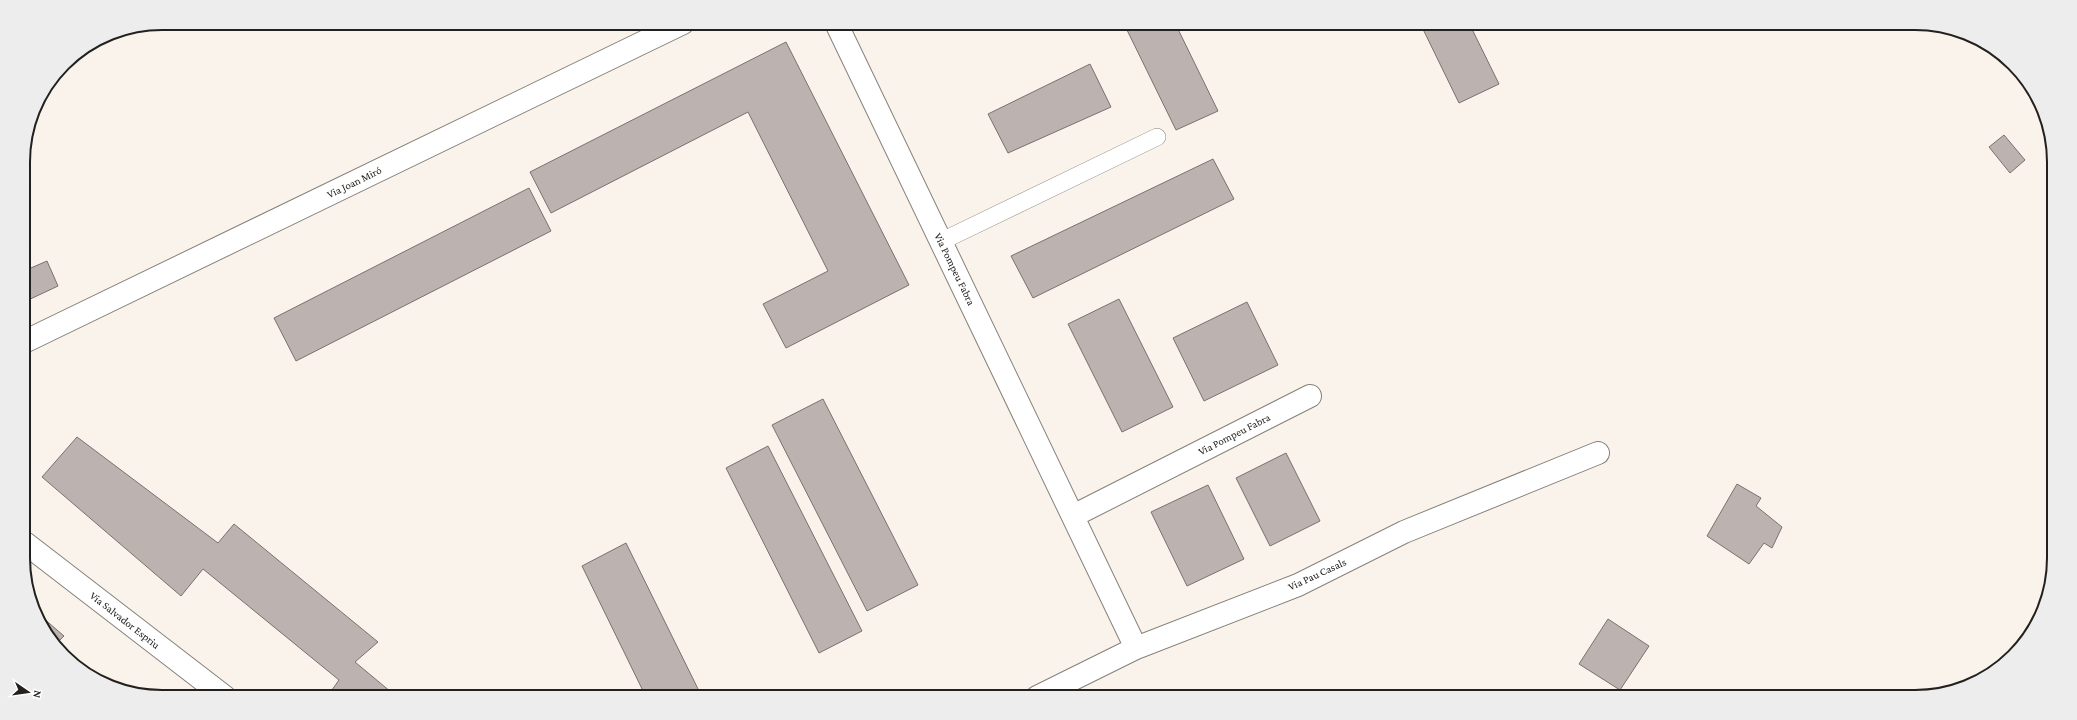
<svg xmlns="http://www.w3.org/2000/svg" width="2077" height="720" font-family="'Crimson Pro',serif">
	<rect width="100%" height="100%" fill="#faf3ec"/>
	<!-- building -->
	<path fill="#bcb3b0" stroke="#7a716e" d="M1138,23h37l43,88 -42,19 -50,-102z
		M1420,23h49l30,61 -40,19z
		M786,42l123,243 -123,63 -23,-44 65,-33 -80,-159 -197,101 -21,-41z
		M1090,64l21,43 -103,46 -20,-39z
		M2004,135l21,25 -15,13 -21,-26z
		M1213,159l21,40 -201,99 -22,-42z
		M529,188l22,43 -255,130 -22,-43z
		M47,261l11,25 -34,16v-31z
		M1119,299l54,108 -51,25 -54,-108z
		M1247,302l31,63 -74,36 -31,-63z
		M823,399l95,186 -51,26 -95,-186z
		M77,437l141,106 16,-19 144,118 -23,20 42,35h-70l12,-17 -136,-111 -22,27 -139,-119z
		M768,446l94,185 -43,22 -93,-185z
		M1286,453l34,68 -50,25 -34,-68z
		M1737,484l24,14 -5,8 26,21 -10,21 -8,-5 -15,21 -42,-28z
		M1208,485l36,74 -57,27 -36,-74z
		M626,543l76,154h-56l-64,-131z
		M42,617l22,19 -9,9z
		M1608,619l41,27 -29,44 -41,-26z"/>
	<g fill="none" stroke-linecap="round" stroke-linejoin="round">
		<defs>
			<path id="service" d="M942,241l215,-104"/>
			<path id="minor" d="M836,23l300,625
				M24,342l659,-319
				M1073,516l237,-120
				M25,543l200,154
				M1037,697l99,-49 162,-63 106,-53 194,-79"/>
		</defs>
		<!-- service casing -->
		<use href="#service" stroke="#86807a" stroke-width="18"/>
		<!-- minor casing -->
		<use href="#minor" stroke="#86807a" stroke-width="24"/>
		<!-- service -->
		<use href="#service" stroke="#fff" stroke-width="17"/>
		<!-- minor -->
		<use href="#minor" stroke="#fff" stroke-width="22"/>
	</g>
	<g text-anchor="middle" stroke-width="3" stroke-linejoin="round" paint-order="stroke">
		<!-- street labels -->
		<g font-size="11" fill="#23201e" stroke="#fff">
			<text transform="translate(354 182) rotate(-26)" y="4">Via Joan Miró</text>
			<text transform="translate(955 269) rotate(64)" y="4">Via Pompeu Fabra</text>
			<text transform="translate(1234 434) rotate(-27)" y="4">Via Pompeu Fabra</text>
			<text transform="translate(1317 574) rotate(-25)" y="4">Via Pau Casals</text>
			<text transform="translate(125 620) rotate(38)" y="4">Via Salvador Espriu</text>
		</g>
	</g>
	<!-- crop -->
	<path d="M0 0H2077V720H0ZM162 30H1915A132 132 0 0 1 2047 162V558A132 132 0 0 1 1915 690H162A132 132 0 0 1 30 558V162A132 132 0 0 1 162 30Z" fill="#ededed" fill-rule="evenodd"/>
	<path fill="none" stroke="#23201e" stroke-width="2" d="M162 30H1915A132 132 0 0 1 2047 162V558A132 132 0 0 1 1915 690H162A132 132 0 0 1 30 558V162A132 132 0 0 1 162 30Z"/>
	<!-- north arrow -->
	<g transform="translate(28 692) rotate(103)" stroke="#ffffff" stroke-width="3" paint-order="stroke">
	<path d="M0-3L7 15L0 10L-7 15Z" fill="#23201e"/>
	<text y="-6" font-size="11" font-weight="bold" text-anchor="middle" fill="#23201e">N</text>
	</g>
</svg>
